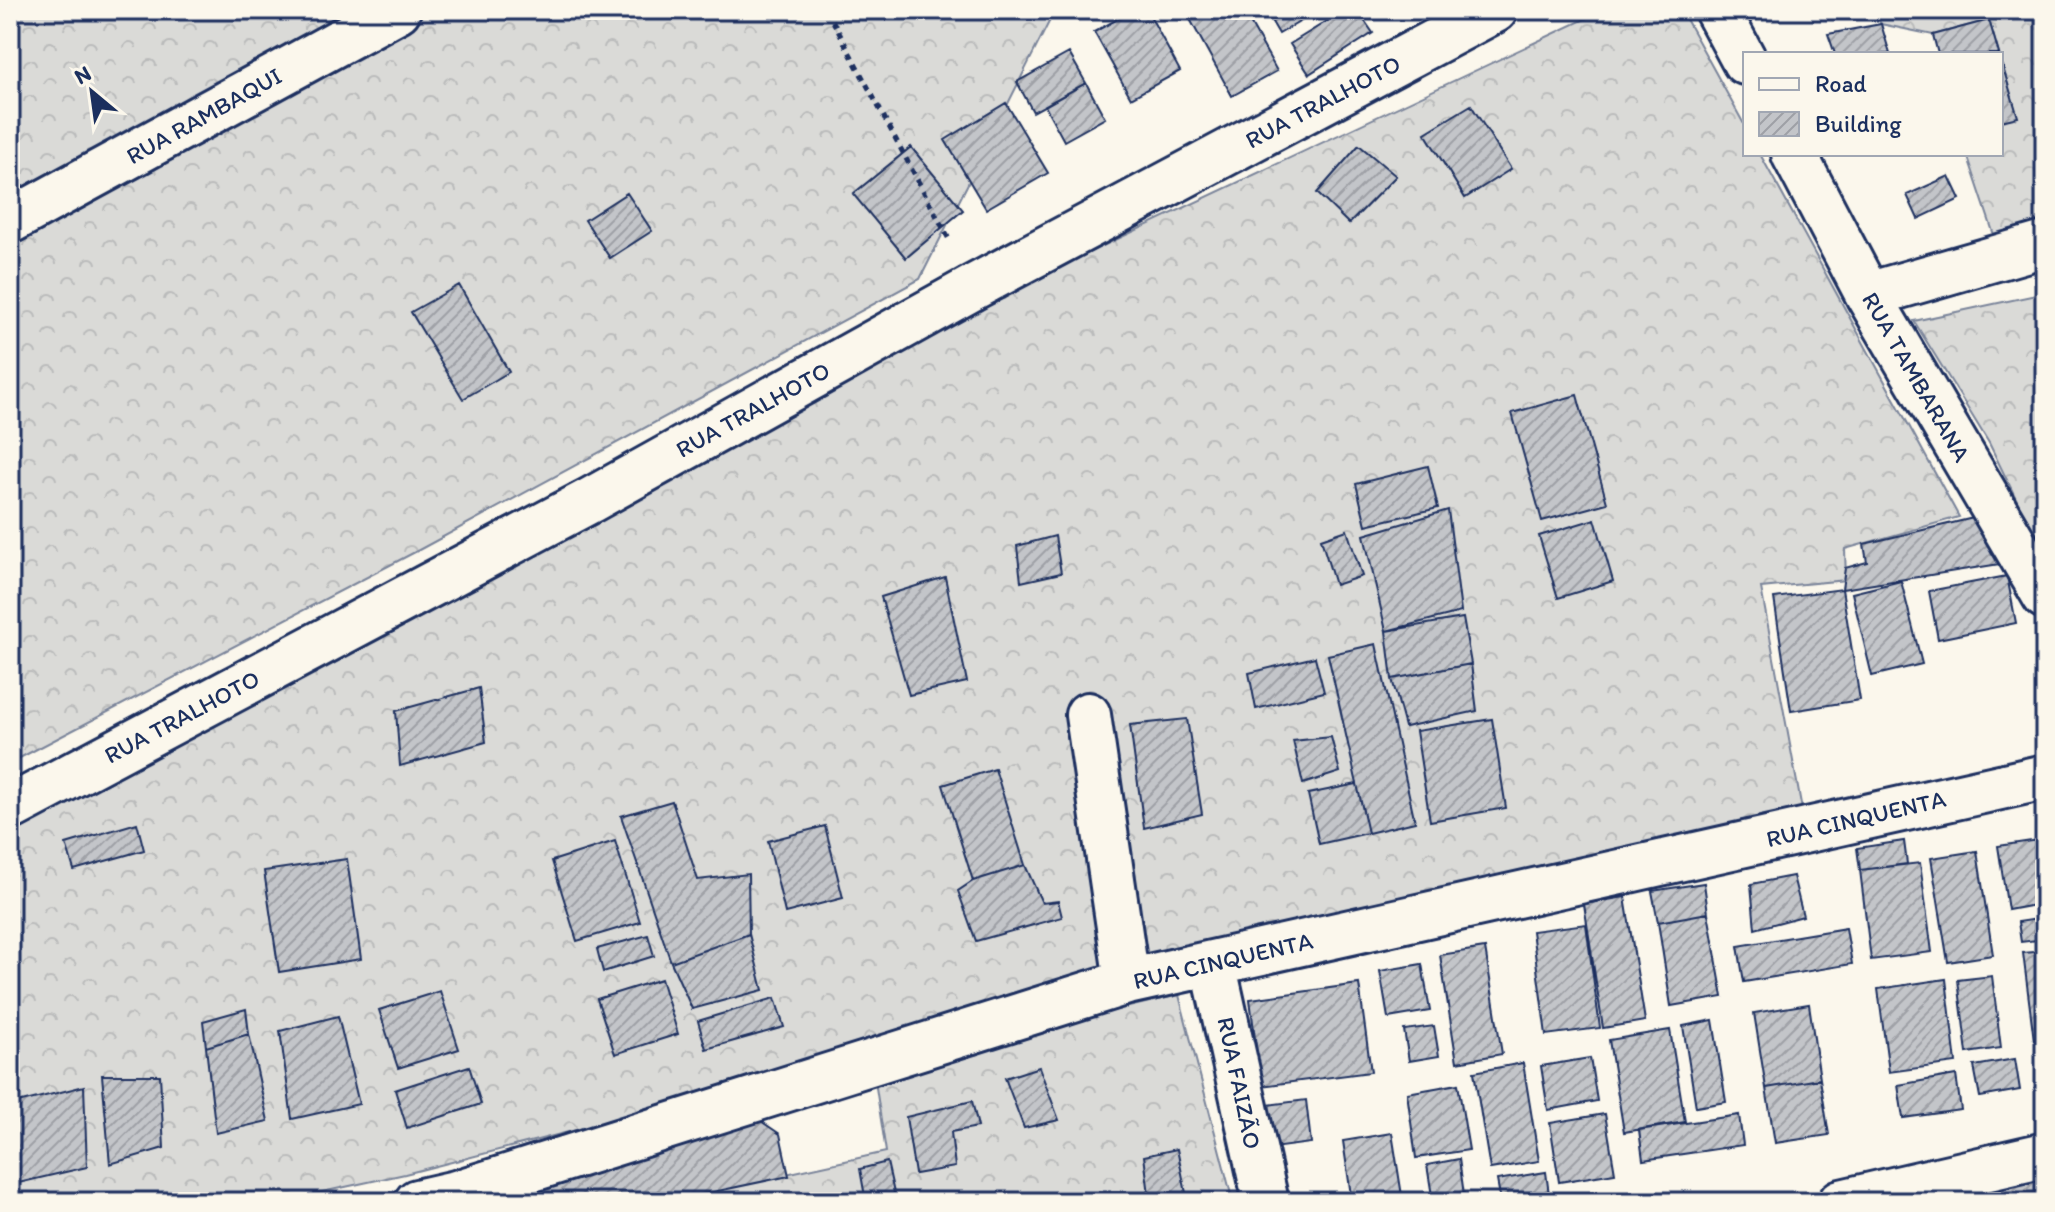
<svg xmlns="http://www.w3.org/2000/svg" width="2055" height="1212" font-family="Itim,sans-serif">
	<defs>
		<pattern id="forest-crowns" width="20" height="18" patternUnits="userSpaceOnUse" patternTransform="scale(2)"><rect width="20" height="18" fill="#dadad7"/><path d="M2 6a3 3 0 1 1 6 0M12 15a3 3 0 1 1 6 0" fill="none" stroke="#babbbb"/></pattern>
		<pattern id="building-hatch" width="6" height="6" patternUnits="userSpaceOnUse" patternTransform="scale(2)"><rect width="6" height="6" fill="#c3c5c9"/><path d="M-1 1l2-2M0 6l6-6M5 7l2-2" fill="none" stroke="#9ea0a6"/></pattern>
	</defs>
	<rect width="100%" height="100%" fill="#fbf7ec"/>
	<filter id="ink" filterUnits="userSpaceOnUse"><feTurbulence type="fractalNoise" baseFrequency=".0125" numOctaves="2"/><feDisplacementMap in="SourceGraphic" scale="16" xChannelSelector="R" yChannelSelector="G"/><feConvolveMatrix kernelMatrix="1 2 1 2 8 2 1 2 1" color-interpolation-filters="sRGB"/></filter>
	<g filter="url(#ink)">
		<!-- forest -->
		<path fill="url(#forest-crowns)" stroke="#7a849a" stroke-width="2" d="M10,10h1045l-135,269 -503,272 -407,212z
			M1604,10h77l64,116v28h15l199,363 -114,32 1,31 -85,8 42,227 -1398,359 -129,28h-266v-379l874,-474z
			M1873,10h172v211l-51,14 -27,-81h34v-33l16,-5 -28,-96 -56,15 -52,-11z
			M2045,293v265l-56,-115 -75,-122z
			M1179,995l54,207h-574l227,-50 -13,-84z"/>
		<!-- building -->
		<path fill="url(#building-hatch)" stroke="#1b2f5e" stroke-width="2" d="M1134,10h13l33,61 -49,27 -37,-66z
			M1185,10h58l34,61 -45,25z
			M1265,10h55l-41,24z
			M1345,10h12l16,23 -64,41 -19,-30z
			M1989,20l10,34h-61l-5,-19z
			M1881,24l9,30h-55l-7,-20z
			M1069,53l17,30 -53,29 -16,-30z
			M2001,61l17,56 -17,4z
			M1086,83l19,35 -41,23 -19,-35z
			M1006,103l42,70 -62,36 -41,-69z
			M1471,105l40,64 -46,29 -40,-65z
			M1359,145l37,31 -47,48 -32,-31z
			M911,147l52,63 -57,48 -53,-64z
			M1949,176l11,23 -42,20 -11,-24z
			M627,193l25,38 -42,27 -25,-38z
			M459,285l50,87 -46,27 -52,-87z
			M1577,395l30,108 -65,18 -30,-108z
			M1428,466l10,42 -72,17 -10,-41z
			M1448,510l13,102 -75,19 -22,-96z
			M1982,516l18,48 -158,25 3,-21 22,-6 -3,-18z
			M1595,519l18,62 -55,17 -19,-62z
			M1347,530l15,46 -27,9 -14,-46z
			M1055,536l6,37 -40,9 -4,-36z
			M2007,576l9,47 -78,16 -9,-48z
			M945,577l22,105 -58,13 -28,-98z
			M1901,581l21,83 -50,12 -20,-83z
			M1842,589l18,111 -69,11 -17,-113z
			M1463,618l8,46 -79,15 -6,-48z
			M1376,644l39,178 -47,11 -40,-178z
			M1315,657l9,35 -68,17 -7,-36z
			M1471,664l6,47 -72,16 -13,-48z
			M479,688l7,54 -86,24 -4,-55z
			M1187,719l15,95 -58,14 -14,-103z
			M1492,719l14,89 -76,13 -14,-90z
			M1331,737l9,35 -37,12 -10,-43z
			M995,769l30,96 -52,16 -30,-96z
			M1357,784l11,49 -49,11 -11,-50z
			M672,801l26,79 50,-6 1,60 -78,28 -50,-146z
			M137,823l7,27 -70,20 -8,-26z
			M825,826l18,72 -58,15 -17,-72z
			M2045,839v64l-37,7 -10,-64z
			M615,841l25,81 -63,19 -25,-80z
			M1904,841l3,23 -47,6 -3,-22z
			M1977,851l16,104 -45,7 -17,-104z
			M347,859l14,100 -82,13 -15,-101z
			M1920,863l12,89 -61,8 -11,-90z
			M1025,865l17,38 16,-2 4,16 -86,24 -18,-50 15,-10z
			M1793,876l10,40 -48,13 -4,-45z
			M1704,883l4,30 -50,9 -6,-31z
			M1625,897l20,124 -42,7 -19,-124z
			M1708,913l15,84 -52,9 -13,-84z
			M2045,918v21l-24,3 -3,-20z
			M1586,924l14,104 -54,7 -14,-104z
			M1846,928l6,36 -108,18 -6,-36z
			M749,934l14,56 -71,19 -21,-47z
			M648,935l6,21 -51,16 -6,-23z
			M1485,948l17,106 -45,8 -17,-107z
			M2045,951v87l-11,2 -11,-87z
			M1422,964l8,47 -42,7 -8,-47z
			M1992,976l9,72 -34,5 -9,-73z
			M661,979l17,55 -63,20 -18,-55z
			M1946,979l10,84 -67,9 -11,-83z
			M1359,984l12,88 -110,14 -11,-87z
			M440,991l19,58 -61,19 -19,-58z
			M775,998l9,29 -78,22 -8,-28z
			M1809,1004l11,75 -54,9 -12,-75z
			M246,1009l3,25 -43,13 -3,-26z
			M338,1016l21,88 -67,15 -12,-88z
			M1713,1020l13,82 -30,5 -13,-81z
			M1434,1026l5,30 -30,5 -5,-31z
			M1670,1030l15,92 -61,10 -15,-92z
			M249,1034l19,87 -52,12 -10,-86z
			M1590,1058l7,43 -49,9 -7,-44z
			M2015,1059l5,31 -40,7 -6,-31z
			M1523,1063l16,98 -49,8 -16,-97z
			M469,1066l12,38 -74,24 -12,-38z
			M1039,1067l20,53 -35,8 -19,-50z
			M102,1075h58l4,73 -54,16z
			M1956,1075l5,35 -58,8 -5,-33z
			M1820,1079l9,56 -54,8 -9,-55z
			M1458,1084l11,66 -53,8 -9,-65z
			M84,1086l3,81 -77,18v-80z
			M1306,1100l5,43 -46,6 -6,-43z
			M972,1101l6,26 -27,5 4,35 -40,7 -9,-57z
			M746,1111l34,23 9,42 -123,26h-140l-5,-25z
			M1605,1114l10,59 -56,9 -9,-59z
			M1739,1115l4,30 -100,15 -4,-30z
			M1392,1133l11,69h-51l-9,-61z
			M1177,1149l10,49 -37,4 -6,-46z
			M1459,1159l6,43h-32l-6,-37z
			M887,1162l9,40h-30l-6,-33z
			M2045,1164v38h-61l-4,-27z
			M1546,1172l4,30h-49l-4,-22z"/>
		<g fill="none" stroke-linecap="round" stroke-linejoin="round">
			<defs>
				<path id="street" d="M1717,10l28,52
					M1794,154l74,141 177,301
					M10,221l388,-211
					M1868,295l177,-51
					M1088,715l39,267
					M10,808l581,-308 383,-213 521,-277
					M1213,963l53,239
					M417,1202l39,-9 671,-211 918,-205
					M1841,1202l204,-47"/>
			</defs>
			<!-- street casing -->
			<use href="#street" stroke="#1b2f5e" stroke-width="50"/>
			<!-- path -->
			<path stroke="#1b2f5e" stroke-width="5" stroke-dasharray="6 6" stroke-linecap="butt" d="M827,10l124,233"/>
			<!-- street -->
			<use href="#street" stroke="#fbf7ec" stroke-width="44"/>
		</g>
	</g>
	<g text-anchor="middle" stroke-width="6" stroke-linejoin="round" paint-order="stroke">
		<!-- street labels -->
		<g font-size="24" fill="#1b2f5e" stroke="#fbf7ec">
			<text transform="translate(1323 102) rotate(-28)" y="8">RUA TRALHOTO</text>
			<text transform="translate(204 116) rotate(-29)" y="8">RUA RAMBAQUI</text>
			<text transform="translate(1916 377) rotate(60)" y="8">RUA TAMBARANA</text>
			<text transform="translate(753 410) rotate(-29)" y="8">RUA TRALHOTO</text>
			<text transform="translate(182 717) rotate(-28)" y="8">RUA TRALHOTO</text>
			<text transform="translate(1856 819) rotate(-13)" y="8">RUA CINQUENTA</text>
			<text transform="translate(1223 961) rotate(-13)" y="8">RUA CINQUENTA</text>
			<text transform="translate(1239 1083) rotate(78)" y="8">RUA FAIZÃO</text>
		</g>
	</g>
	<!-- margin -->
	<rect width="2055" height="1212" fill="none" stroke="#fbf7ec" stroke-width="40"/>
	<rect x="20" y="20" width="2015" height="1172" fill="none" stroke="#1b2f5e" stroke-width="3" filter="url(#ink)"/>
	<!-- legend -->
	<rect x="1743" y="52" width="260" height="104" fill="#fbf7ec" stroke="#a1a7b3" stroke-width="2"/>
	<rect x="1759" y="78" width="40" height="12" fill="#fbf7ec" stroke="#a1a7b3" stroke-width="2"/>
	<text x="1815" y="92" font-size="24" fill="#1b2f5e">Road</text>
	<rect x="1759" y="112" width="40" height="24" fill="url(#building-hatch)" stroke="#a1a7b3" stroke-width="2"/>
	<text x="1815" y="132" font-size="24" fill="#1b2f5e">Building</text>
	<!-- north arrow -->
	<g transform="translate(92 92) rotate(331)" stroke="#fbf7ec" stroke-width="6" paint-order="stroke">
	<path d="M0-6L14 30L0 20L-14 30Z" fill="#1b2f5e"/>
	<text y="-12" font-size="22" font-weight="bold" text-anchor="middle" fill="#1b2f5e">N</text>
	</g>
</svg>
